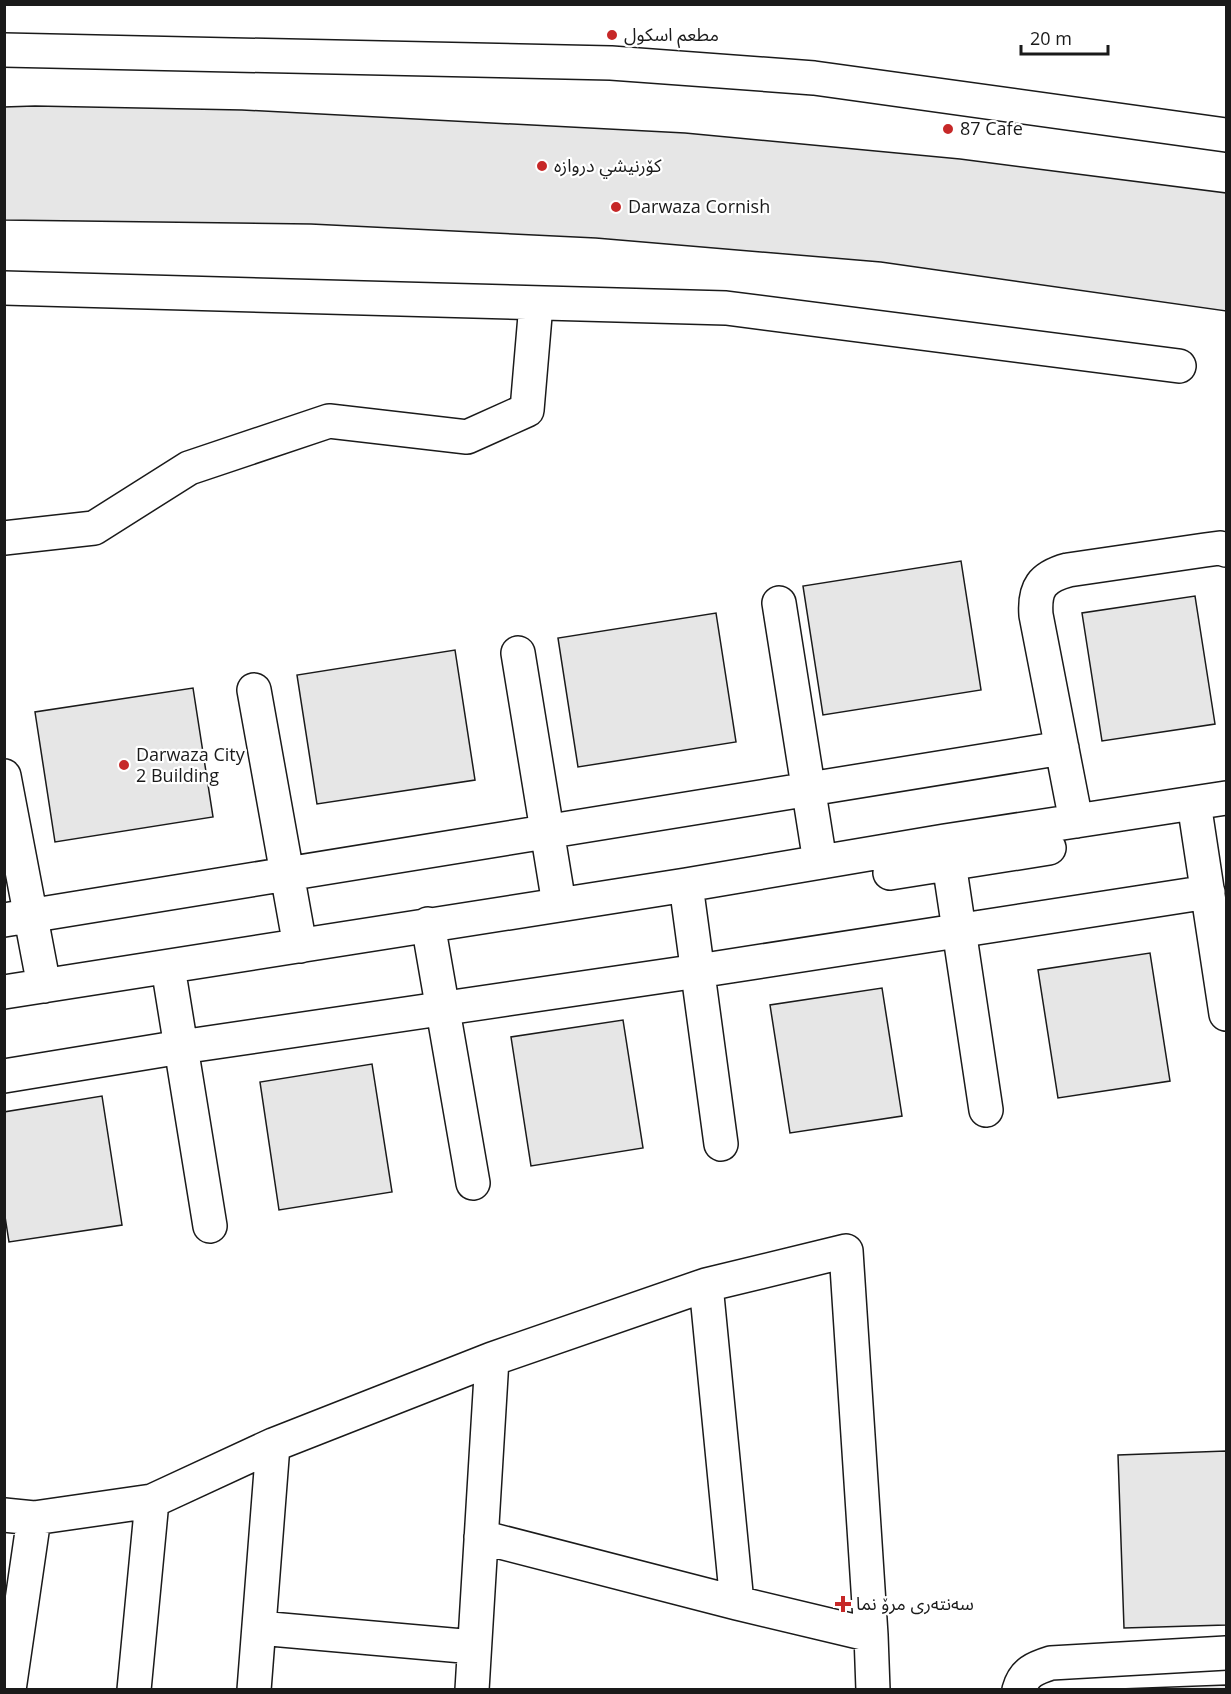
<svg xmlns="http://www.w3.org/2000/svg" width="1231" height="1694" font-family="'Open Sans','Noto Sans Arabic',sans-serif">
	<rect width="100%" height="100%" fill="#fff"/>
	<!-- building -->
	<path fill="#e6e6e6" stroke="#1a1a1a" stroke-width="1.5" d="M35,106l207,4 443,23 275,26 266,34v118l-345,-49 -285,-24 -285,-14 -307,-4v-113z
		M961,561l20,129 -158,25 -20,-129z
		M1195,596l20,128 -113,17 -20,-128z
		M716,613l20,129 -158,25 -20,-129z
		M455,650l20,130 -158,24 -20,-129z
		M193,688l20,129 -158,25 -20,-130z
		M1150,953l20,128 -112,17 -20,-128z
		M882,988l20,128 -112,17 -20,-128z
		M623,1020l20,128 -112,18 -20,-129z
		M372,1064l20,128 -113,18 -19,-128z
		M102,1096l20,129 -113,17 -5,-32v-98z
		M1226,1451v174l-102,3 -6,-173z
		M1226,1685v5h-134z"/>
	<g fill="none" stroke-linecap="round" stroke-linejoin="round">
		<defs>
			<path id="minor" d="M4,50l607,13 203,15 412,57
				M4,288l722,20 453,58
				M4,538l90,-10 95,-60 140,-47 138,16 60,-27 9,-106
				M779,603l41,259
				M518,653l41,251
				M254,690l46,256
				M4,776l40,210
				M1194,803l32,211
				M1076,821l-40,-206c-2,-27 6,-38 32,-45l137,-20 15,-2 6,2
				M946,843l40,267
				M890,873l159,-25
				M686,885l35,259
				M4,920l1058,-172
				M428,924l45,259
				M168,967l42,259
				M4,992l682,-107 259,-44 281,-43
				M4,1076l177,-29 517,-76 510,-79
				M706,1285l31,318
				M4,1515l30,3 118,-17 121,-56 219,-86 214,-74 140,-34 25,384 2,55
				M481,1537l256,66 134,32
				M259,1628l215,19
				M9,1690l25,-172
				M134,1690l18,-189
				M254,1690l19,-245
				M472,1690l20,-331
				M1019,1690c5,-18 16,-22 32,-27l175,-10"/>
		</defs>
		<!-- minor casing -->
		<use href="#minor" stroke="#1a1a1a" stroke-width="36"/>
		<!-- minor -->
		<use href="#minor" stroke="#fff" stroke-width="33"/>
	</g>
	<!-- markers -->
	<g fill="#c62828" stroke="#fff" stroke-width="2">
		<circle cx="612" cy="35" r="6"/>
		<circle cx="948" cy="129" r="6"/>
		<circle cx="542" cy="166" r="6"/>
		<circle cx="616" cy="207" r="6"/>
		<circle cx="124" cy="765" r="6"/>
		<path d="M840 1595h6v6h6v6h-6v6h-6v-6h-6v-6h6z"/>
	</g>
	<g text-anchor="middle" stroke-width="4.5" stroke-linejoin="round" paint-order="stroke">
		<!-- poi labels -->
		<g font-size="18" fill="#1a1a1a" stroke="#fff" text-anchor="start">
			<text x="624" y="41">مطعم اسكول</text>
			<text x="960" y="135">87 Cafe</text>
			<text x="554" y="172">کۆرنيشي دروازە</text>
			<text x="628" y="213">Darwaza Cornish</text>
			<text x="136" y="761">Darwaza City<tspan x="136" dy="21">2 Building</tspan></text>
			<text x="856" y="1610">سەنتەرى مرۆ نما</text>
		</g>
	</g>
	<!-- border -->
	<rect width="1231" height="1694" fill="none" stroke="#1a1a1a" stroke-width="12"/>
	<!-- scale -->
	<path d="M1021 45v9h87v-9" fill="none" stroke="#1a1a1a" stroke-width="3"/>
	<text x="1030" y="45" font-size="18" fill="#1a1a1a" stroke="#ffffff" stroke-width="4.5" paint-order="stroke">20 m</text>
</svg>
